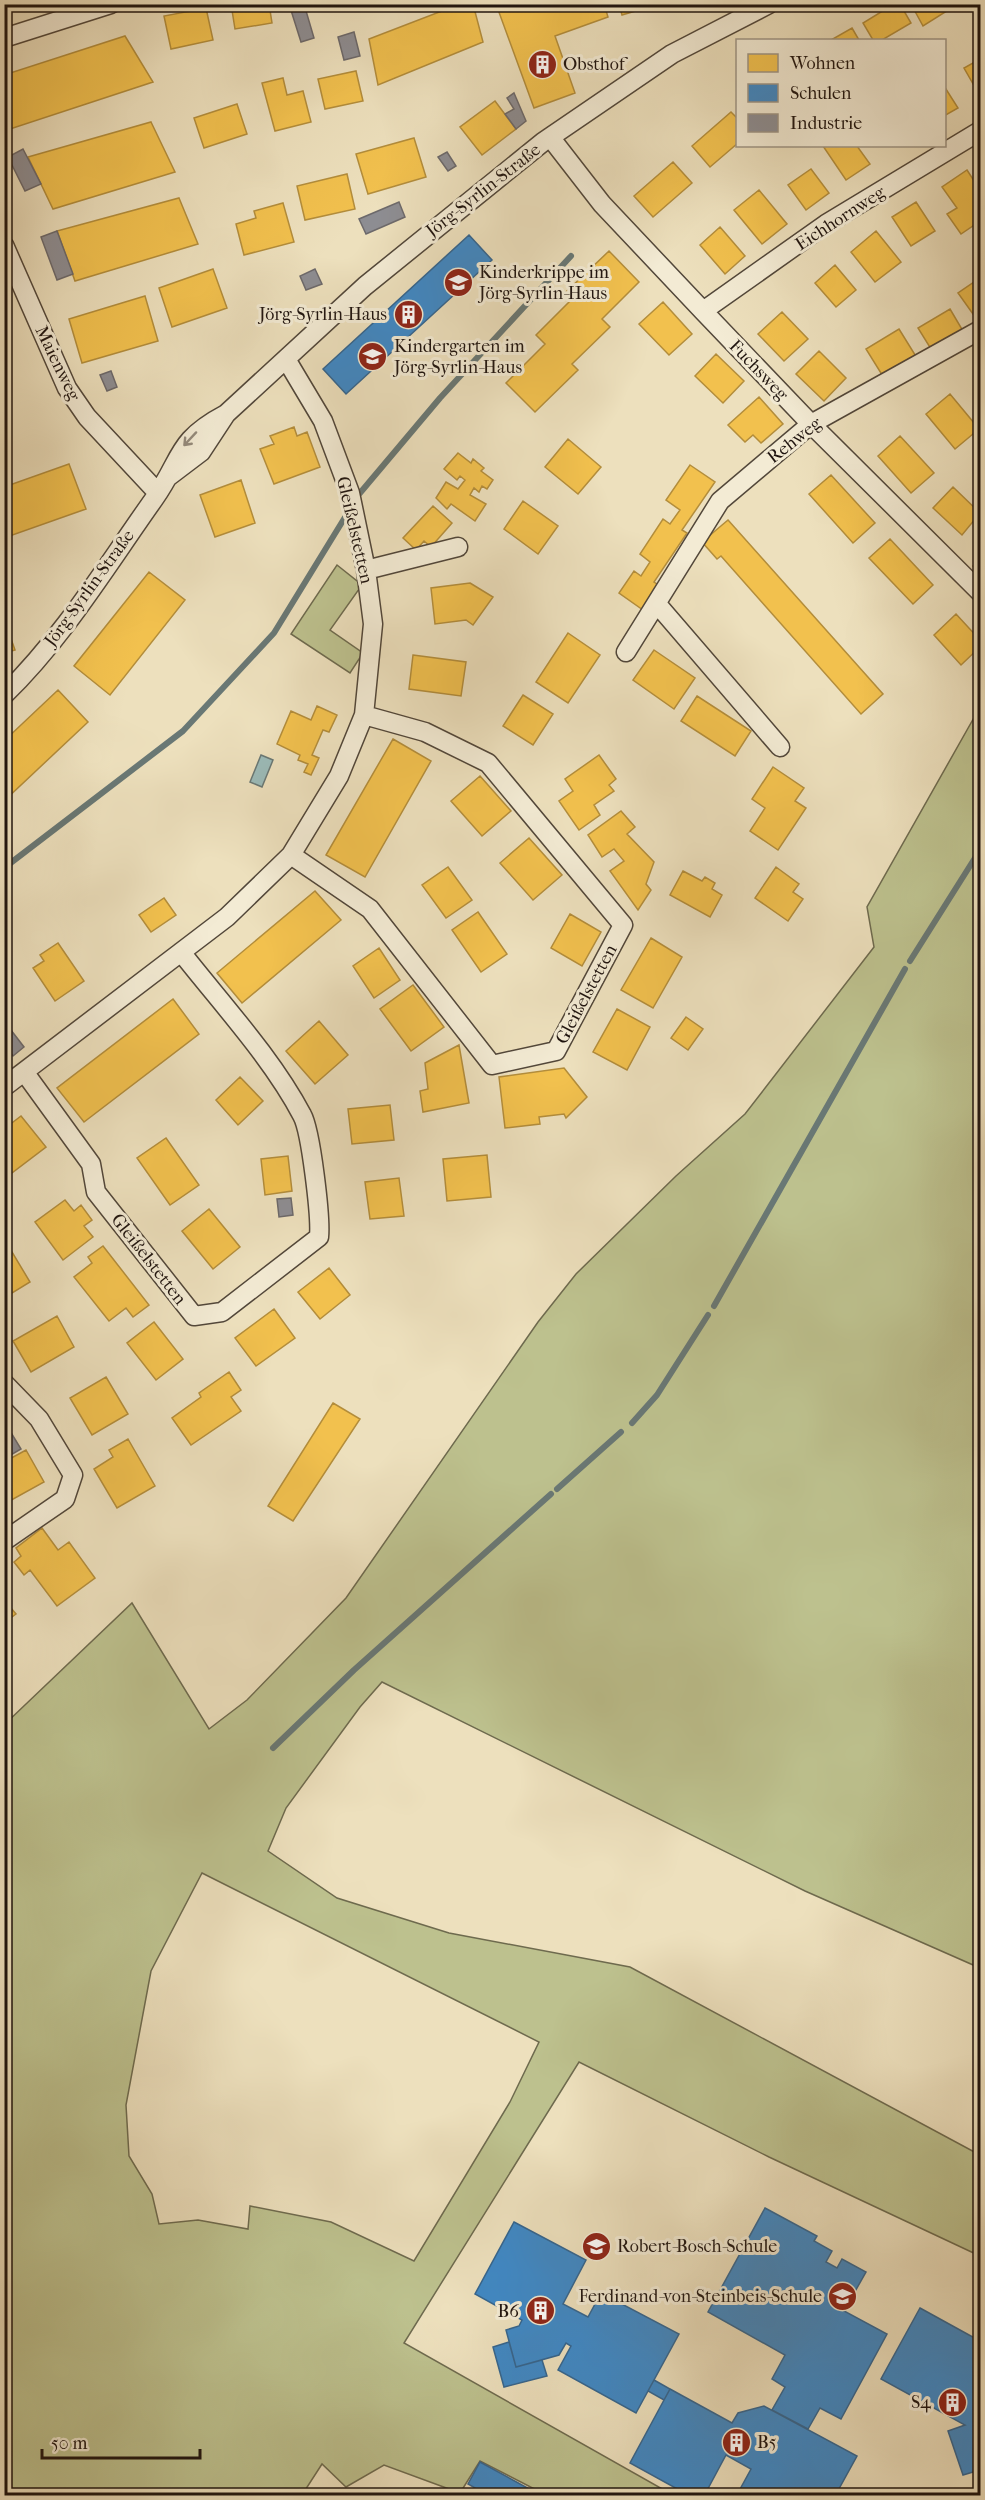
<svg xmlns="http://www.w3.org/2000/svg" width="985" height="2500" font-family="'IM FELL French Canon',serif">
	<rect width="100%" height="100%" fill="#ede0bd"/>
	<filter id="stains"><feTurbulence type="fractalNoise" baseFrequency=".00333" numOctaves="4"/><feColorMatrix values="0 0 0 0 .2 0 0 0 0 .09 0 0 0 0 .02 0 0 0 .5 -.17"/></filter>
	<radialGradient id="worn" r=".72"><stop offset=".6" stop-color="#630" stop-opacity="0"/><stop offset="1" stop-color="#630" stop-opacity=".3"/></radialGradient>
	<!-- green -->
	<path fill="#bdc18e" stroke="#6e6a4e" stroke-width="1.5" fill-rule="evenodd" d="M337,565l25,20 -32,45 33,23 -13,20 -59,-39z
		M980,707v1261l-175,-77 -423,-209 -22,25 -74,101 -18,43 69,47 112,35 181,34 350,188v101l-211,-99 -190,-95 -175,281 269,152h-127l-66,-34 -20,32 -76,-28 -38,22 -24,-23 -20,31h-297v-771l127,-121 77,126 38,-29 99,-102 192,-276 38,-48 100,-98 69,-62 129,-167 -7,-40zM202,1873l337,169 -29,60 -96,159 -83,-39 -81,-16 -2,23 -50,-9 -39,4 -7,-30 -23,-38 -3,-51 25,-134z"/>
	<!-- water -->
	<path fill="#9bbbb9" stroke="#697875" stroke-width="1.5" d="M261,755l12,5 -11,27 -12,-5z"/>
	<!-- homes -->
	<path fill="#f2c14e" stroke="#b38d3b" stroke-width="1.5" d="M231,4h38l3,19 -37,6z
		M460,4h13l10,38 -105,43 -9,-46z
		M496,4h108l4,13 -53,19 20,57 -41,15z
		M619,4h40l-37,11z
		M894,4h6l11,19 -29,17h-9l-10,-17z
		M911,4h47l-35,22z
		M206,8l7,32 -42,9 -7,-33z
		M852,28l7,12h-28z
		M125,36l28,46 -149,49v-56z
		M980,59v37l-16,-28z
		M356,71l7,30 -38,8 -7,-30z
		M283,78l4,17 16,-4 8,31 -36,9 -13,-48z
		M944,86l14,22 -14,8z
		M495,101l21,28 -34,26 -22,-28z
		M237,104l10,30 -43,14 -10,-30z
		M731,112l7,7v24l-28,24 -18,-21z
		M151,122l24,50 -122,37 -25,-52z
		M414,138l12,39 -58,17 -12,-40z
		M823,146h34l13,18 -24,16z
		M673,162l19,21 -39,34 -19,-21z
		M811,169l18,24 -23,17 -18,-25z
		M967,170l13,20v31l-19,13 -14,-20 10,-6 -15,-21z
		M347,174l8,35 -50,11 -8,-34z
		M759,190l28,34 -25,20 -28,-34z
		M179,198l19,46 -123,37 -18,-50z
		M916,202l19,29 -24,15 -19,-29z
		M283,203l11,39 -50,13 -8,-31 20,-6 -2,-7z
		M720,227l25,29 -20,18 -25,-29z
		M876,231l25,31 -26,20 -24,-30z
		M609,251l30,31 -37,37 8,8 -38,37 6,6 -43,42 -29,-29 39,-39 -9,-9 37,-37 -7,-6z
		M835,265l21,25 -20,17 -21,-24z
		M213,269l14,39 -55,19 -13,-39z
		M980,278v41l-2,2 -20,-28z
		M145,296l13,45 -76,22 -13,-44z
		M663,302l29,32 -23,21 -30,-31z
		M950,309l13,22 -32,18 -13,-21z
		M782,312l26,27 -24,22 -26,-27z
		M899,329l18,29 -33,20 -18,-29z
		M819,351l27,27 -22,23 -28,-27z
		M716,354l28,27 -21,22 -28,-27z
		M950,394l29,35 -24,20 -29,-35z
		M759,397l24,27 -22,19 -8,-8 -8,7 -17,-17z
		M294,427l3,9 10,-4 13,35 -46,17 -14,-35 14,-5 -4,-8z
		M900,436l34,37 -23,20 -33,-37z
		M568,439l33,28 -23,27 -33,-27z
		M458,453l13,10 2,-4 11,9 -3,3 12,9 -6,9 -5,-3 -3,6 -5,-4 -4,7 16,9 -11,17 -24,-17 -4,5 -11,-11 10,-16 12,7 7,-9 -5,-4 -3,4 -13,-11z
		M69,464l17,45 -82,29v-51z
		M690,465l25,17 -33,48 5,3 -33,49 6,4 -17,24 -24,-17 15,-22 7,5 9,-14 -10,-8 23,-35 7,5 10,-14 -14,-10z
		M831,475l44,48 -22,20 -44,-49z
		M241,480l14,43 -40,14 -15,-42z
		M953,487l27,26 -18,22 -29,-27z
		M523,501l35,25 -20,28 -34,-25z
		M433,506l19,17 -21,24 -7,-6 -8,9 -13,-12z
		M728,520l155,174 -22,20 -140,-158 -4,3 -15,-17z
		M890,539l43,46 -20,19 -44,-46z
		M980,559v15l-7,-8z
		M149,572l36,28 -75,95 -36,-29z
		M470,583l23,14 -20,28 -7,-5 -31,4 -4,-36z
		M956,614l24,26v7l-19,18 -27,-30z
		M4,619l11,31 -11,3z
		M568,633l32,22 -32,48 -32,-21z
		M654,650l41,28 -21,31 -41,-29z
		M413,655l53,7 -5,34 -52,-7z
		M58,690l30,32 -84,79v-60z
		M523,695l30,19 -20,31 -30,-19z
		M697,696l54,35 -16,25 -54,-35z
		M317,706l20,9 -8,17 -6,-2 -11,25 7,3 -8,17 -7,-3 4,-8 -10,-4 2,-5 -23,-11 14,-33 20,9z
		M393,739l38,22 -66,116 -39,-22z
		M599,755l17,24 -7,6 5,6 -20,14 6,10 -21,15 -20,-29 14,-10 -8,-12z
		M773,767l31,21 -9,13 11,7 -28,42 -28,-19 15,-23 -13,-9z
		M480,776l31,35 -29,25 -31,-35z
		M621,811l14,16 -8,7 27,28 -8,22 5,6 -13,20 -28,-39 14,-10 -10,-12 -12,8 -14,-22z
		M529,838l33,37 -29,25 -33,-37z
		M448,867l24,33 -26,18 -24,-33z
		M776,867l23,17 -6,8 10,7 -15,22 -33,-23z
		M683,871l19,10 3,-4 10,6 -3,6 10,6 -12,22 -40,-22z
		M315,891l26,29 -99,83 -25,-30z
		M164,898l12,17 -25,17 -12,-17z
		M478,912l29,42 -26,18 -29,-42z
		M570,914l31,18 -19,34 -31,-18z
		M651,938l31,19 -29,51 -32,-18z
		M58,943l26,38 -29,20 -22,-33 11,-7 -4,-6z
		M379,948l21,32 -26,18 -21,-32z
		M413,985l31,42 -33,24 -31,-42z
		M173,999l26,35 -115,88 -27,-34z
		M617,1009l33,18 -23,43 -34,-18z
		M686,1017l17,12 -15,21 -17,-12z
		M319,1021l29,34 -33,29 -29,-33z
		M459,1045l10,58 -46,9 -3,-21 8,-2 -3,-26z
		M564,1068l23,29 -21,21 -2,-4 -25,3 1,7 -35,4 -6,-51z
		M240,1077l23,24 -25,24 -22,-25z
		M390,1105l4,35 -42,4 -4,-35z
		M21,1116l25,31 -42,32v-50z
		M166,1138l33,47 -29,20 -33,-47z
		M487,1155l4,42 -44,4 -4,-42z
		M288,1156l4,35 -27,4 -4,-36z
		M399,1178l5,38 -34,3 -5,-37z
		M65,1200l9,11 7,-6 11,15 -8,6 9,11 -30,23 -28,-38z
		M209,1209l31,38 -27,22 -31,-38z
		M103,1246l46,59 -16,12 -7,-9 -17,13 -35,-44 18,-14 -4,-6z
		M9,1247l21,35 -26,16v-49z
		M329,1268l21,27 -30,24 -22,-27z
		M274,1309l21,29 -39,28 -21,-28z
		M57,1316l17,31 -43,25 -18,-31z
		M154,1322l29,37 -27,21 -29,-37z
		M229,1372l12,18 -10,7 10,14 -50,34 -19,-27 29,-21 -2,-4z
		M106,1377l22,37 -36,21 -22,-37z
		M333,1403l27,16 -67,102 -25,-15z
		M128,1439l27,47 -38,22 -23,-39 19,-12 -4,-7z
		M26,1450l18,32 -38,21 -2,-41z
		M42,1528l16,22 11,-8 26,36 -38,28 -27,-36 -6,5 -10,-13 7,-6 -5,-8z
		M4,1600l12,14 -12,9z"/>
	<!-- schools -->
	<path fill="#3f88c5" stroke="#35658e" stroke-width="1.5" d="M469,235l23,25 -146,134 -23,-25z
		M765,2208l52,28 -3,5 18,10 -6,11 11,6 5,-9 24,13 -22,39 43,23 -46,85 -21,-11 -12,21 -36,-19 13,-23 -13,-8 13,-24 -77,-43z
		M514,2222l72,38 -23,44 25,13 13,-24 78,41 -43,79 -78,-43 13,-24 -5,-3 -7,12 -43,12 -10,-37 13,-4 3,-6 -47,-26z
		M920,2308l60,33v129l-17,5 -15,-44 17,-6 -84,-46z
		M509,2342l7,25 26,-7 5,16 -43,11 -11,-40z
		M654,2380l16,9 -6,11 -16,-9z
		M670,2389l62,34 6,-10 26,-7 93,50 -22,40h-89l-7,-5 12,-22 -25,-14 -22,41h-14l-60,-33z
		M480,2462l62,34h-53l-21,-12z"/>
	<!-- industry -->
	<path fill="#8d8d92" stroke="#6c696b" stroke-width="1.5" d="M289,4h15l10,34 -13,4z
		M354,32l6,24 -16,4 -6,-23z
		M514,93l12,28 -10,8 -11,-15 9,-5 -7,-11z
		M23,149l18,35 -16,7 -17,-34z
		M447,152l9,14 -8,5 -10,-14z
		M399,202l6,15 -39,17 -7,-15z
		M57,231l16,43 -16,6 -16,-43z
		M315,269l7,15 -16,6 -6,-14z
		M111,371l6,16 -10,4 -7,-16z
		M4,1021l20,26 -11,9 -9,-12z
		M291,1198l2,17 -14,2 -2,-18z
		M10,1431l11,18 -17,10v-24z"/>
	<g fill="none" stroke-linecap="round" stroke-linejoin="round">
		<!-- stream -->
		<path stroke="#697875" stroke-width="6" d="M360,493l80,-95 131,-142
			M4,868l179,-137 91,-98 73,-119
			M910,961l70,-111
			M714,1306l191,-337
			M632,1423l25,-28 51,-80
			M557,1489l64,-57
			M273,1748l81,-78 197,-176"/>
		<defs>
			<path id="street" d="M4,38l107,-34
				M550,137l52,67 101,107 108,113 169,168
				M4,245l63,143 20,29 71,76
				M703,311l123,-87 154,-93
				M168,477l33,-25 25,-38 139,-128 178,-144 129,-88 97,-50
				M366,570l92,-23
				M657,604l123,143
				M626,652l94,-151 91,-77 169,-94
				M4,695c59,-57 103,-130 150,-196 29,-41 21,-58 72,-85
				M291,855l79,54 122,156 64,-14 67,-126 -135,-162 -63,-31 -61,-17
				M25,1073l66,91 5,28 98,124 28,-4 97,-75c2,-19 -8,-106 -17,-122 -30,-57 -81,-112 -121,-163
				M4,1087l223,-170 64,-62 48,-79 25,-61 9,-91 -7,-54 -16,-77 -27,-72 -37,-62
				M4,1383l35,36 34,56 -8,24 -61,42"/>
		</defs>
		<!-- street casing -->
		<use href="#street" stroke="#52473a" stroke-width="21"/>
		<!-- street -->
		<use href="#street" stroke="#f3ebd4" stroke-width="18"/>
	</g>
	<!-- one-way arrows -->
	<defs><path id="oneway-shaft" d="M-6 0H5M1.5-3L5.5 0L1.5 3" fill="none" stroke-width="1.6" stroke-linecap="round" stroke-linejoin="round" transform="scale(1.5)"/></defs>
	<use stroke="#948a7b" href="#oneway-shaft" transform="translate(190 439) rotate(133)"/>
	<!-- icons -->
	<defs>
		<symbol id="building-disc" viewBox="-11 -11 22 22"><circle r="9.5" fill="#8f2418" stroke="#f3ebd4"/><path d="M-4-6H4V6H1V3H-1V6H-4ZM-2.5-4.3h1.7v1.8h-1.7ZM.8-4.3h1.7v1.8H.8ZM-2.5-1h1.7V.8h-1.7ZM.8-1h1.7V.8H.8Z" fill="#fff"/></symbol>
		<symbol id="school-disc" viewBox="-11 -11 22 22"><circle r="9.5" fill="#8f2418" stroke="#f3ebd4"/><path d="M0-5L7-2L0 1L-7-2ZM-4 1L0 2.5L4 1V4Q0 6-4 4Z" fill="#fff"/></symbol>
	</defs>
	<g fill-rule="evenodd">
		<use href="#building-disc" x="526" y="48" width="33" height="33"/>
		<use href="#school-disc" x="442" y="266" width="33" height="33"/>
		<use href="#building-disc" x="392" y="298" width="33" height="33"/>
		<use href="#school-disc" x="356" y="340" width="33" height="33"/>
		<use href="#school-disc" x="580" y="2230" width="33" height="33"/>
		<use href="#school-disc" x="826" y="2280" width="33" height="33"/>
		<use href="#building-disc" x="524" y="2294" width="33" height="33"/>
		<use href="#building-disc" x="936" y="2386" width="33" height="33"/>
		<use href="#building-disc" x="720" y="2426" width="33" height="33"/>
	</g>
	<g text-anchor="middle" stroke-width="6" stroke-linejoin="round" paint-order="stroke">
		<!-- poi labels -->
		<g font-size="18" fill="#1f140f" stroke="#f3ebd4" text-anchor="start">
			<text x="563" y="70">Obsthof</text>
			<text x="479" y="278">Kinderkrippe im<tspan x="479" dy="21">Jörg-Syrlin-Haus</tspan></text>
			<text x="387" y="320" text-anchor="end">Jörg-Syrlin-Haus</text>
			<text x="394" y="352">Kindergarten im<tspan x="394" dy="21">Jörg-Syrlin-Haus</tspan></text>
			<text x="617" y="2252">Robert-Bosch-Schule</text>
			<text x="822" y="2302" text-anchor="end">Ferdinand-von-Steinbeis-Schule</text>
			<text x="519" y="2317" text-anchor="end">B6</text>
			<text x="931" y="2408" text-anchor="end">S4</text>
			<text x="757" y="2448">B5</text>
		</g>
		<!-- street labels -->
		<g font-size="18" fill="#1f140f" stroke="#f3ebd4">
			<text transform="translate(483 190) rotate(-38)" y="6">Jörg-Syrlin-Straße</text>
			<text transform="translate(840 218) rotate(-33)" y="6">Eichhornweg</text>
			<text transform="translate(58 363) rotate(64)" y="6">Maienweg</text>
			<text transform="translate(759 370) rotate(46)" y="6">Fuchsweg</text>
			<text transform="translate(794 440) rotate(-38)" y="6">Rehweg</text>
			<text transform="translate(355 530) rotate(77)" y="6">Gleißelstetten</text>
			<text transform="translate(89 588) rotate(-54)" y="6">Jörg-Syrlin-Straße</text>
			<text transform="translate(586 994) rotate(-62)" y="6">Gleißelstetten</text>
			<text transform="translate(149 1259) rotate(52)" y="6">Gleißelstetten</text>
		</g>
	</g>
	<!-- margin -->
	<rect width="985" height="2500" fill="none" stroke="#ede0bd" stroke-width="24"/>
	<rect x="6" y="6" width="973" height="2488" fill="none" stroke="#1f140f" stroke-width="3"/>
	<rect x="12" y="12" width="961" height="2476" fill="none" stroke="#1f140f" stroke-width="1.5"/>
	<!-- legend -->
	<rect x="736" y="39" width="210" height="108" fill="#f3ebd4" stroke="#9e9585" stroke-width="1.5"/>
	<rect x="748" y="54" width="30" height="18" fill="#f2c14e" stroke="#9e9585" stroke-width="1.5"/>
	<text x="790" y="69" font-size="18" fill="#1f140f">Wohnen</text>
	<rect x="748" y="84" width="30" height="18" fill="#3f88c5" stroke="#9e9585" stroke-width="1.5"/>
	<text x="790" y="99" font-size="18" fill="#1f140f">Schulen</text>
	<rect x="748" y="114" width="30" height="18" fill="#8d8d92" stroke="#9e9585" stroke-width="1.5"/>
	<text x="790" y="129" font-size="18" fill="#1f140f">Industrie</text>
	<!-- scale -->
	<path d="M42 2449v9h158v-9" fill="none" stroke="#1f140f" stroke-width="3"/>
	<text x="51" y="2449" font-size="18" fill="#1f140f" stroke="#f3ebd4" stroke-width="4.5" paint-order="stroke">50 m</text>
	<rect width="100%" height="100%" filter="url(#stains)"/>
	<rect width="100%" height="100%" fill="url(#worn)"/>
</svg>
